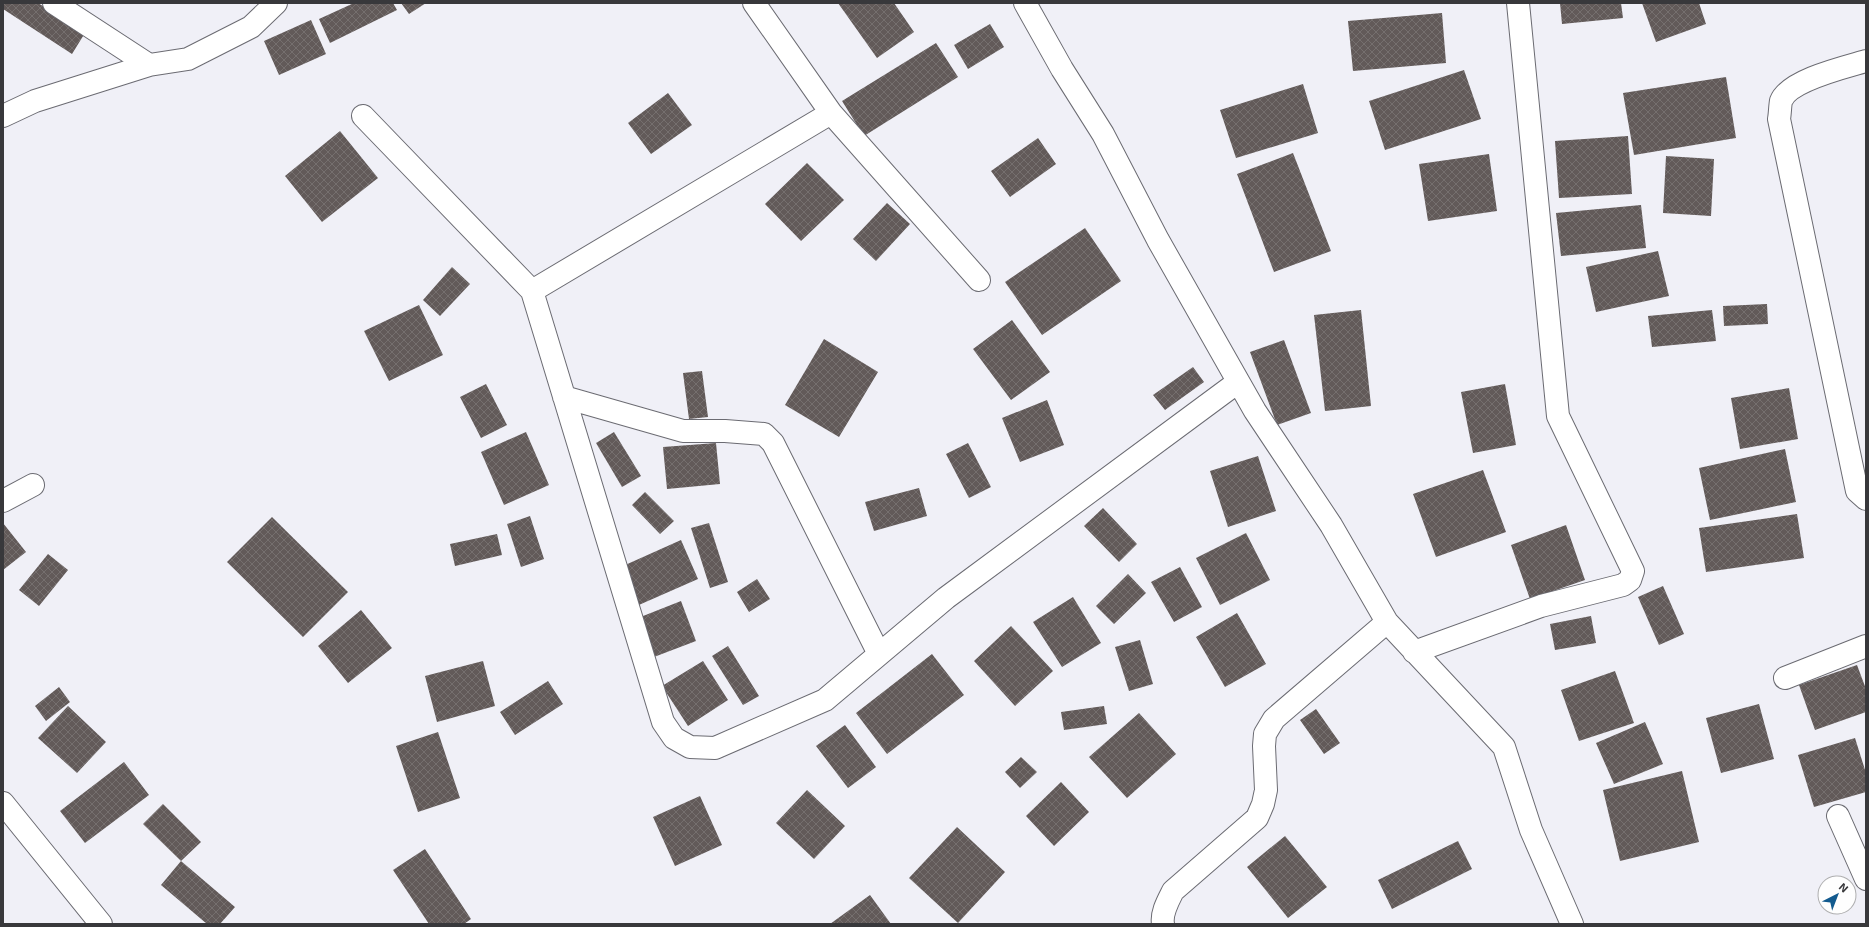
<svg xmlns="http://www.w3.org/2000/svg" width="1869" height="927" font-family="'Exo 2',sans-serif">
	<defs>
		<pattern id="building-cross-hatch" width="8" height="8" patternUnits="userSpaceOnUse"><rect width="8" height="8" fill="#625a59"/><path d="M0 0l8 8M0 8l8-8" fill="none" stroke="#756f6e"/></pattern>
	</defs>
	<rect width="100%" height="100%" fill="#f0f0f7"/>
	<!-- building -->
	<path fill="url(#building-cross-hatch)" d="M3,3h35l47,30 -13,21 -69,-45z
		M354,3h39l4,7 -67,33 -11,-24z
		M401,3h25l-17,11z
		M838,3h56l20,29 -37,26z
		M1560,3h61l2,15 -61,6z
		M1642,3h57l7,21 -50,18z
		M1442,13l4,50 -93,8 -5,-50z
		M311,20l15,34 -47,21 -15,-34z
		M990,24l14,23 -36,22 -14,-24z
		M936,43l22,34 -94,59 -22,-35z
		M1464,70l17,49 -96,31 -16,-49z
		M1726,77l10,61 -102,17 -11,-62z
		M1303,84l15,49 -82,25 -16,-48z
		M668,93l24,32 -41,29 -23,-31z
		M340,131l38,47 -56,44 -37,-46z
		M1628,136l4,58 -73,4 -4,-57z
		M1038,138l18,26 -46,33 -19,-26z
		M1293,153l38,98 -57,21 -37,-98z
		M1489,154l8,57 -69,10 -9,-57z
		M1666,156l48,3 -3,57 -48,-3z
		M807,163l37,37 -43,41 -36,-37z
		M887,203l23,21 -34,37 -23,-22z
		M1641,205l5,43 -85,8 -5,-43z
		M1085,228l36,53 -79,54 -37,-53z
		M1658,251l11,45 -73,16 -10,-45z
		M452,267l18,17 -30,32 -17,-16z
		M1767,304l1,20 -44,2 -1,-20z
		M419,305l24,50 -54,26 -25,-50z
		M1361,310l10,96 -46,5 -11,-96z
		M1712,310l4,31 -64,6 -4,-31z
		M1012,320l38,52 -39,28 -38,-51z
		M824,339l54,33 -39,65 -54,-32z
		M1284,340l27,73 -34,12 -27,-73z
		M1193,367l11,15 -39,28 -12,-15z
		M702,371l6,46 -19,2 -6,-46z
		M486,384l21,41 -26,13 -21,-41z
		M1505,384l11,61 -43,8 -12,-61z
		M1789,388l9,51 -58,10 -9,-51z
		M1047,400l17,45 -44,17 -18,-44z
		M526,432l23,53 -45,20 -23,-53z
		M614,432l27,44 -19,11 -26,-44z
		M716,443l4,41 -53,5 -4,-42z
		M968,443l23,44 -22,11 -23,-44z
		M1785,449l11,53 -86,18 -11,-52z
		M1258,456l18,55 -48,16 -18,-56z
		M1483,470l23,62 -70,25 -23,-63z
		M919,488l8,28 -53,15 -9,-29z
		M645,492l29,29 -14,13 -28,-29z
		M1103,508l34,36 -18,18 -35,-36z
		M1797,514l7,44 -98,14 -7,-44z
		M530,516l14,43 -23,8 -14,-43z
		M272,517l76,75 -45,45 -76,-75z
		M3,523l23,29 -23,18z
		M709,523l19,59 -18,6 -19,-60z
		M1566,525l19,55 -55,19 -19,-54z
		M1246,533l24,47 -50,25 -24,-47z
		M497,534l5,21 -47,11 -5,-22z
		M681,540l17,39 -66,29 -18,-38z
		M48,554l20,16 -29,36 -20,-16z
		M1180,567l22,40 -28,15 -23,-40z
		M1128,574l18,19 -32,31 -18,-18z
		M757,579l13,20 -21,13 -12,-20z
		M1663,586l21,48 -25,11 -21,-48z
		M1073,597l28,46 -39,24 -29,-45z
		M681,601l15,40 -42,16 -16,-39z
		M361,610l31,38 -44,35 -30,-37z
		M1237,613l29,51 -41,23 -29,-50z
		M1591,616l5,27 -41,7 -5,-26z
		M1011,626l42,45 -38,35 -41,-45z
		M1140,640l13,44 -24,7 -14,-44z
		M728,646l31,50 -16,9 -31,-49z
		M932,654l32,41 -77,59 -31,-41z
		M483,661l12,45 -58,16 -12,-46z
		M703,661l25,39 -40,26 -26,-40z
		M1857,665l9,24v23l-51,18 -16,-45z
		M1615,671l19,52 -55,18 -18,-51z
		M548,681l15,23 -48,31 -15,-23z
		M59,687l11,15 -24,19 -11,-15z
		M1759,704l15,55 -53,14 -15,-55z
		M68,706l38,36 -29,31 -39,-35z
		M1104,706l3,18 -43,6 -3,-18z
		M1316,709l24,34 -16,11 -24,-34z
		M1139,713l37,41 -49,44 -38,-41z
		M1645,722l18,42 -49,20 -18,-41z
		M845,725l31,42 -28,21 -32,-42z
		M438,732l22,66 -42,14 -22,-66z
		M1855,738l11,35v19l-52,15 -16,-52z
		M1021,757l16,15 -17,16 -15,-16z
		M124,762l25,33 -64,48 -25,-32z
		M1682,771l17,71 -79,19 -17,-71z
		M1061,782l28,30 -35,34 -28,-30z
		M807,790l38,36 -31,33 -38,-36z
		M700,796l22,49 -47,21 -22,-49z
		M163,804l38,38 -20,19 -38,-37z
		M957,827l48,45 -47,51 -49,-45z
		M1285,836l42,51 -39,31 -41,-51z
		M1458,841l14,28 -80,40 -14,-29z
		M425,849l46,70 -7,5h-35l-36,-54z
		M181,861l54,46 -15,17h-13l-46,-39z
		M870,895l21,29h-61z"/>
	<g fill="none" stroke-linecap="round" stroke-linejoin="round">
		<defs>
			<path id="minor" d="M54,3l95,62 39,-6 63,-32 25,-24
				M754,3l77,110 148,167
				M1025,3l37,66 41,65 55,106 97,171 76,114 56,97 117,125 27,83 41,94
				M1866,61c-20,6 -77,19 -85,40 -1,5 -1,13 -2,18l78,372 9,8
				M3,116l32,-15 114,-36
				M363,116l169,175 131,431 11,16 16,9 25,1 110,-48 121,-102 292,-216
				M532,291l299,-178
				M564,397l119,34h42l39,3 9,9 106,211
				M3,501l30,-16
				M1414,652l127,-46 82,-21 7,-5 3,-9 -75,-155 -40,-413
				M1785,678l81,-32
				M3,803l98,121
				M1838,816l28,63
				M1163,924c-2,-11 5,-23 10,-33l84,-73 6,-14 3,-14 -2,-44 1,-12 9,-15 113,-97"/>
		</defs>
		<!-- minor casing -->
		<use href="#minor" stroke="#6b6b72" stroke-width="24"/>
		<!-- minor -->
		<use href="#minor" stroke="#fff" stroke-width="22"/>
	</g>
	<!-- border -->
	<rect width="1869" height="927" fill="none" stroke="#38383b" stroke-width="8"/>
	<!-- north arrow -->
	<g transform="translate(1837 895) rotate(42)"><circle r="19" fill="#fefefe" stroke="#afafb0"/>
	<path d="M0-3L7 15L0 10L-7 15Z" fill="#125a8e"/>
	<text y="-6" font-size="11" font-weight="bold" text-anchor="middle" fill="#38383b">N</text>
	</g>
</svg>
